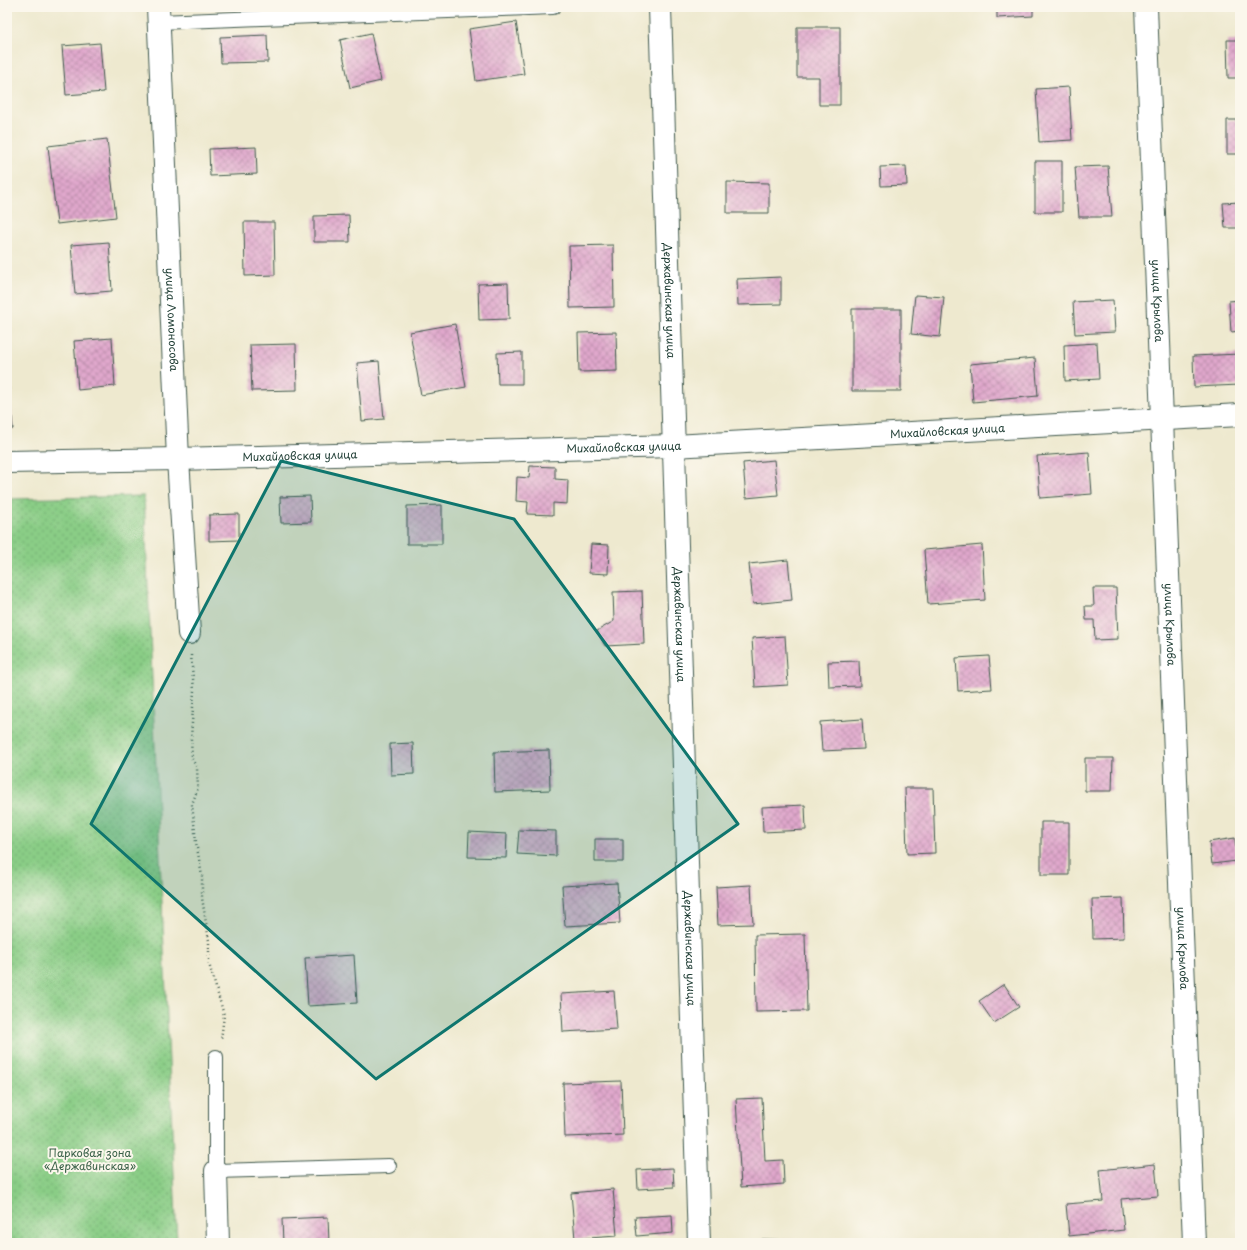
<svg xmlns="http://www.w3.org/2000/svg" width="1247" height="1250" font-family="'Playpen Sans',sans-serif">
	<defs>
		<pattern id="grass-dots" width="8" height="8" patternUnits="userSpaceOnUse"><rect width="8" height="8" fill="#8acd86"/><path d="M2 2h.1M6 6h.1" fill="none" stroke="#70a86e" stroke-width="1.8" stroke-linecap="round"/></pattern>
		<pattern id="building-cross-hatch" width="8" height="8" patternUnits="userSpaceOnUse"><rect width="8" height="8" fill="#e0a7cc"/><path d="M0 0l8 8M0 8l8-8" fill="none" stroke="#b589a6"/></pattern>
	</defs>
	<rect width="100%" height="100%" fill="#fbf7ec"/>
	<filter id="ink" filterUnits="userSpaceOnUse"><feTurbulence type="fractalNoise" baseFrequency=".025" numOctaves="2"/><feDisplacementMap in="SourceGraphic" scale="8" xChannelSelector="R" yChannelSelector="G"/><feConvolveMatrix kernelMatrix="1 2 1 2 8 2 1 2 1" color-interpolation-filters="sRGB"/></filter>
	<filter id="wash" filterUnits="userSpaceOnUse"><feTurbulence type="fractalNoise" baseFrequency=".012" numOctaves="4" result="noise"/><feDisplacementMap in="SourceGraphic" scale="16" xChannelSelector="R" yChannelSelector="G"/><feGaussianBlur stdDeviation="0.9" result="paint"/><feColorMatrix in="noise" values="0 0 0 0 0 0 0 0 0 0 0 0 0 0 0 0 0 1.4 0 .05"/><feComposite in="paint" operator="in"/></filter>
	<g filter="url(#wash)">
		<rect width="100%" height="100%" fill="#eee9cf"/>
		<!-- grass -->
		<path fill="url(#grass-dots)" stroke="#54855d" d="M144,496l33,747h-170v-744z"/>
		<g id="blocks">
			<!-- building -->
			<path fill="url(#building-cross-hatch)" d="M997,7h36v9l-36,2z
				M516,22l8,52 -48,7 -7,-52z
				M797,27h43v78h-21v-28h-22z
				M371,33l10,48 -31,7 -10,-48z
				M267,35l1,27 -47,1 -1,-26z
				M1227,40h13v38h-12z
				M100,43l4,49 -38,3 -4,-49z
				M1069,87l3,53 -33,2 -3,-53z
				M1227,120h13v34h-13z
				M107,139l9,78 -59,7 -9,-78z
				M256,147l1,27 -47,2 -1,-27z
				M1035,161h27v51h-27z
				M906,166l1,19 -26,1 -1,-19z
				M1108,166l4,51h-33l-4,-50z
				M727,182l42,1v30h-42z
				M1240,202v26h-15l-2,-25z
				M349,215l1,27h-36v-26z
				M244,222h30l1,53 -30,1z
				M109,242l3,49 -37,3 -4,-49z
				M613,245l1,62 -44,1 -1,-62z
				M781,277v27l-43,1 -1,-26z
				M508,283l1,36 -30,1 -1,-36z
				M915,295l29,2 -4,40 -29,-3z
				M1113,300l2,32 -40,2 -2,-32z
				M1240,300v31l-9,1 -2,-31z
				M852,309h49v82h-49z
				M455,324l11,63 -45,8 -11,-63z
				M616,332l1,39 -38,1 -1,-39z
				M112,338l3,48 -37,4 -4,-49z
				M1097,343l2,36 -34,2 -1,-36z
				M296,344l1,46 -45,1 -2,-46z
				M522,352v32h-24l-1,-31z
				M1240,354v31l-46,2 -1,-31z
				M1035,358l3,38 -65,6 -3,-38z
				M379,361l5,58 -22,2 -5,-58z
				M7,381h2l4,48 -6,1z
				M1089,452l3,42 -52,4 -3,-42z
				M774,460l4,35 -32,3 -3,-35z
				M530,466l25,1v12l13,1 -1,24 -14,-1v12l-26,-1 1,-12 -12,-1 1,-24 12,1z
				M310,496l1,26 -30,1 -1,-26z
				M442,505v39h-35v-38z
				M239,514v26l-30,1v-26z
				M591,544l18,1 -1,29 -19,-1z
				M982,545l3,55 -57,4 -4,-54z
				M788,560l4,40 -39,4 -4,-40z
				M1093,588h23l2,51 -23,1 -1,-20h-8l-1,-14h9z
				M642,591l2,53 -39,2 -8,-15 17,-10 -1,-29z
				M785,636l3,49 -33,2 -3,-49z
				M989,656l3,33 -34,2 -2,-33z
				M859,661l1,25 -31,1 -1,-25z
				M862,719l2,30 -42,2 -2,-29z
				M413,743l1,31 -23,1 -1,-31z
				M549,750l1,40 -55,2 -1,-40z
				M1085,758h28l-1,33h-27z
				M905,788h28l2,65 -28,1z
				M805,805l1,25 -43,2 -1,-25z
				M1041,822h28v53h-28z
				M519,830l37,1v25l-39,-2z
				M469,832l38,2 -1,24 -38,-1z
				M1235,838l2,23 -25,3 -3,-22z
				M595,839h28v23h-28z
				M617,883l3,40 -55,3 -3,-40z
				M751,885l2,39 -35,1 -2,-38z
				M1123,898l1,40 -31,1 -1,-40z
				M805,934l2,77 -51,1 -1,-77z
				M354,955l3,48 -49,3 -3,-48z
				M1004,984l15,23 -25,16 -15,-22z
				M614,991l3,38 -54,3 -2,-38z
				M621,1081l2,54 -58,2 -2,-54z
				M762,1098l3,63 18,-1 1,24 -43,3 -5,-88z
				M1155,1164l3,32 -37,3 3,31 -55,6 -3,-32 37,-3 -3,-31z
				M673,1168l1,19 -36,2 -1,-19z
				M613,1189l4,47 -42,3 -4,-46z
				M672,1215l1,18 -36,3 -2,-19z
				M328,1217l1,26h-46l-1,-24z
				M762,1239l38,1v3h-39z"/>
		</g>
	</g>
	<g filter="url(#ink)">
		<use href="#blocks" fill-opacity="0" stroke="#3e574b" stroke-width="1"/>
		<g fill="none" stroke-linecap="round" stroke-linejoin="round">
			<defs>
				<path id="service" d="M159,22l394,-15
					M216,1057v114l173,-5"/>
				<g id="minor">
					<path id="s1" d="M158,7l20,452 11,174"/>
					<path id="s2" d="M660,7l39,1236"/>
					<path id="s3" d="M1146,7l48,1236"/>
					<path id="s4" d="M7,462l171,-3 496,-13 566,-31"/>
					<path d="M216,1171l2,72"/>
				</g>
			</defs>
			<!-- service casing -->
			<use href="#service" stroke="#3e574b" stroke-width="16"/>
			<!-- minor casing -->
			<use href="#minor" stroke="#3e574b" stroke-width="24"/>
			<!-- path -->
			<path stroke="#3e574b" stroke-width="2.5" stroke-dasharray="1 3" stroke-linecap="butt" d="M7,503l3,-4 -1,-14
				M191,655l3,35 -3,49 1,20 5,9 1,20 -6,16 4,38 6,34v22l7,43v23l15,51 -3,25"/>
			<!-- service -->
			<use href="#service" stroke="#fff" stroke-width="14"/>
			<!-- minor -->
			<use href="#minor" stroke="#fff" stroke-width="22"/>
		</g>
	</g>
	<!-- marked area -->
	<path fill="#0f766e" fill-opacity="0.2" stroke="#0f766e" stroke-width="3" stroke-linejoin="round" d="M281,461l233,58 224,305 -362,255 -285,-255z"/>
	<g text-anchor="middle" stroke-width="4" stroke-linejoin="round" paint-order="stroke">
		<!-- street labels -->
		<g font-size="11" fill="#1f3d34" stroke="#fbf7ec">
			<text dy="4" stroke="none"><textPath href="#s2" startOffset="294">Державинская улица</textPath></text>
			<text dy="4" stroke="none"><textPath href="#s3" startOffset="294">улица Крылова</textPath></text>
			<text dy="4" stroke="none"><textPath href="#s1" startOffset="313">улица Ломоносова</textPath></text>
			<text dy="4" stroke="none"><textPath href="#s4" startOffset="941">Михайловская улица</textPath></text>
			<text dy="4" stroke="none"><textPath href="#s4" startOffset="617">Михайловская улица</textPath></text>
			<text dy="4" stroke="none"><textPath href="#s4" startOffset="293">Михайловская улица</textPath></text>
			<text dy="4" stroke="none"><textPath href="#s2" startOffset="618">Державинская улица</textPath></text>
			<text dy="4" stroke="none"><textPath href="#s3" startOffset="618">улица Крылова</textPath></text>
			<text dy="4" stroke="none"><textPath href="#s2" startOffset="942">Державинская улица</textPath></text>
			<text dy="4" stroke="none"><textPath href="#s3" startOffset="942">улица Крылова</textPath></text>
		</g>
		<!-- park labels -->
		<g font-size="11" fill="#3a6148" stroke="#fbf7ec">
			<text x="90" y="1157">Парковая зона<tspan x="90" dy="13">«Державинская»</tspan></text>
		</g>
	</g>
	<!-- margin -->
	<rect width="1247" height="1250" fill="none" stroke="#fbf7ec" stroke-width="24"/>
</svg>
